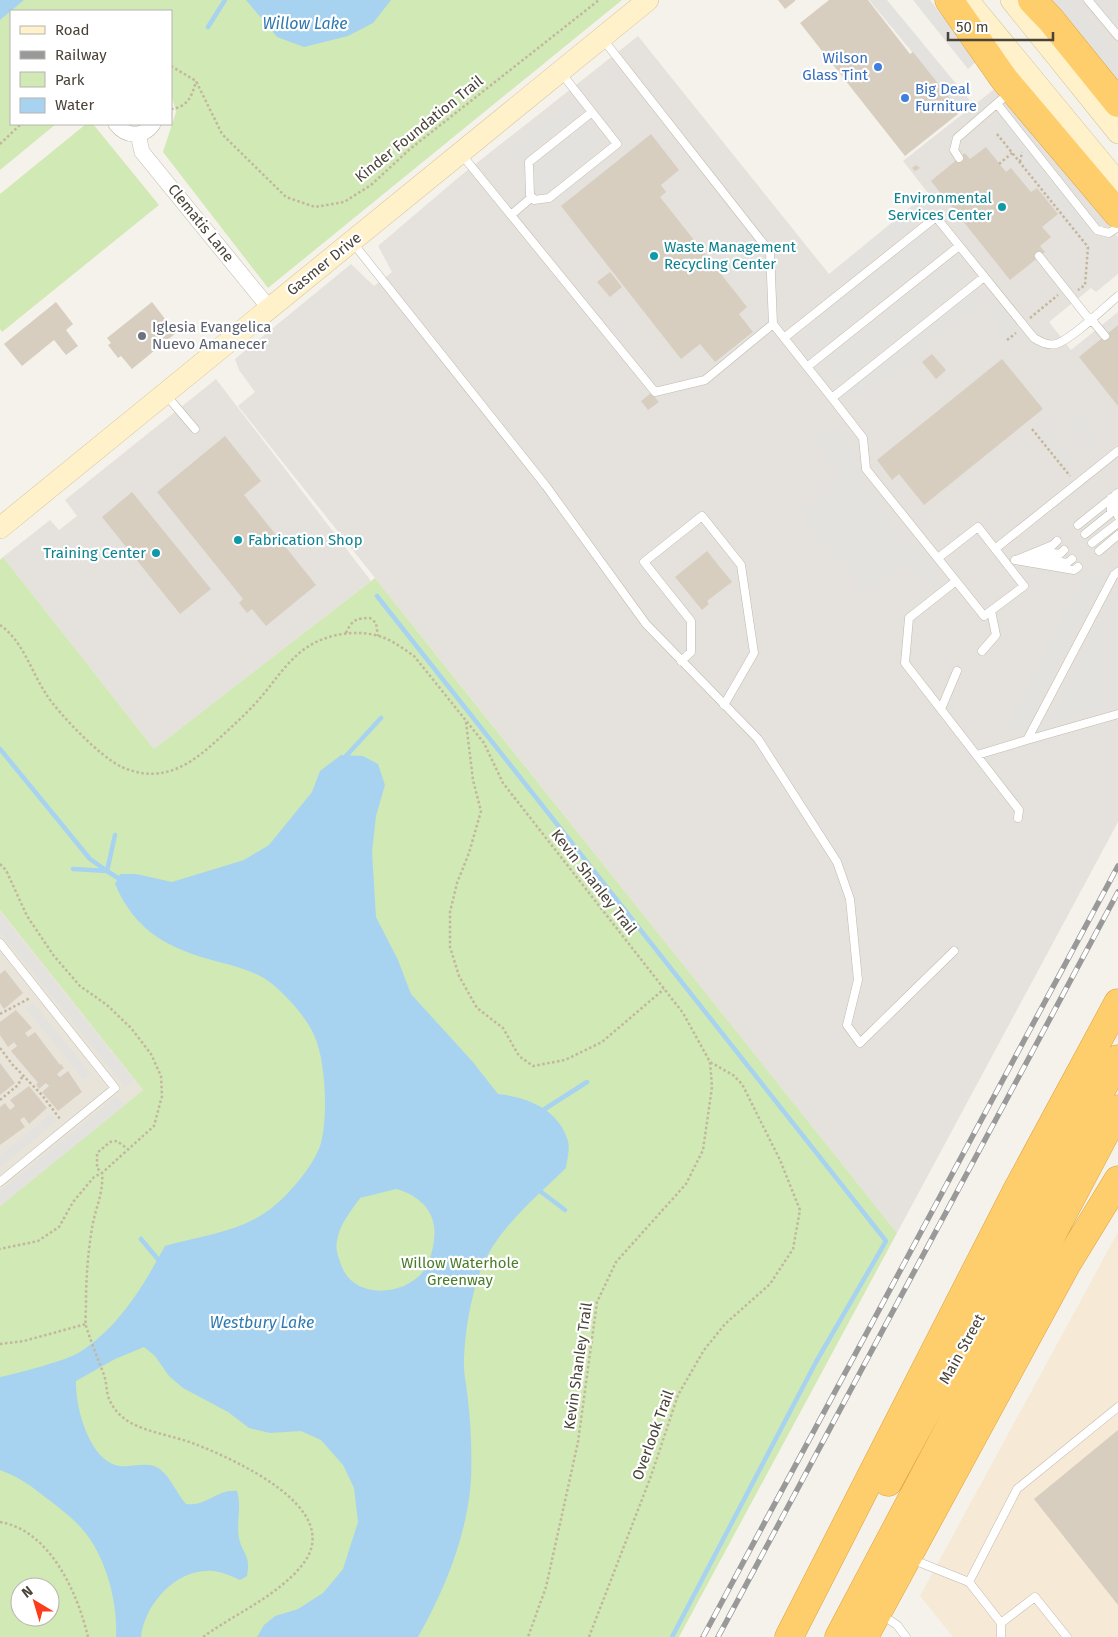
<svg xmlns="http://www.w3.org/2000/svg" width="1118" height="1637" font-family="'Fira Sans',sans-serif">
	<rect width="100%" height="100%" fill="#f5f2eb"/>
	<!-- residential -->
	<path fill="#e9e4d9" d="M0,910l143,180 -143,116z"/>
	<!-- commercial -->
	<path fill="#f6e9d6" d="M1118,1232v405h-165l-33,-41z"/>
	<!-- industrial -->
	<path fill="#e5e1dc" d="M1046,0h72v87z
		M638,36l191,238 99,-81 -25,-32 94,-74 121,150v37l-22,18 -5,-4 -42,34 22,28 47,-38v510l-221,411 -659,-827 17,-14 -16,-22 -4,-11 116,-95 23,22 18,-14 -14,-26 81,-69z
		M216,379l155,202 -217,168 -151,-192 47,-37 9,10 18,-14 -12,-16z"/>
	<!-- green -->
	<path fill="#d1e9b4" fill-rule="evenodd" d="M0,0h622l-354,288 -105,-136 13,-40 -5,-19v-82h-160v113h45l-56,46z
		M86,124h7l66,81 -157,127 -2,-3v-135z
		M3,557l151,192 221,-171 522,655 -218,404h-679v-431l143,-116 -143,-180v-350zM20,1587h30v30h-30z"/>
	<!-- parking -->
	<path fill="#e4e2df" d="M869,0h18l85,103 -11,8z
		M913,0h17l47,61 -9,8z
		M1049,0h21l48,58v26z
		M1094,0h24v30z
		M572,102l7,9 -62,51 -8,-9z
		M1000,114l92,115 -3,16 -90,-112z
		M585,125l17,20 -62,49 -6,-8 2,-21z
		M928,193l9,11 -90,72 -8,-9z
		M927,230l15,17 -127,102 -13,-17z
		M952,261l14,17 -126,102 -14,-18z
		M977,290l8,10 -128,101 -8,-10z
		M996,302l27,34 -10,8 -27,-33z
		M1073,411l25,31 -9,6 -24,-31z
		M1045,424l30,36 -9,7 -29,-37z
		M834,428l25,35 -3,15 44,54 2,18 19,2 15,10 1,22 -13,9 -2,-22 -16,-8 -11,4 -30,25 -64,-81 41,-32 -26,-35z
		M1089,570l16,8 -83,155 -15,-8z
		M1118,588v118l-69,16z
		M0,913l134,167 -9,7 -125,-155z
		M33,1003l58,71 -7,6 -58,-71z
		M117,1096l8,9 -125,101v-15z
		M51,1114l6,7 -57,46v-12z"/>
	<!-- water -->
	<path fill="#a7d3f1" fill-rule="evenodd" d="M0,0h24l-24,20z
		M246,0h145l-18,23 -25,13 -44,11 -27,-10z
		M341,755l22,1 15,8 7,21 -9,31 -4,36 4,65 22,43 13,34 61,67 26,33c29,3 61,15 70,47 2,8 -1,20 -2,27 -31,30 -68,60 -85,101 -10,27 -16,61 -17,90 -1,13 3,28 4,41 3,26 4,54 3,80 -4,56 -26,109 -53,157h-161l7,-12 11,-9 23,-7 25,-16 20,-24 15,-47 -4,-34 -11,-23 -22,-25 -20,-9 -31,2 -21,-5 -21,-16 -45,-24 -14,-12 -14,-20 -11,-9 -29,12 -39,22c-1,25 13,80 43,85 13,2 30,-6 42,4 10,8 16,24 25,34 20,3 31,-15 51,-13 5,16 -1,31 2,47 4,18 12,16 8,38l-7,4c-8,-4 -18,-8 -27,-9 -36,-3 -68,32 -72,66h-25c2,-35 -10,-80 -33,-107 -10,-12 -25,-23 -38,-33 -15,-12 -26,-20 -45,-27v-93c18,-4 66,-16 80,-25 40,-26 63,-66 85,-106 38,-11 78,-14 109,-40 16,-13 41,-42 47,-63 7,-27 5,-82 -7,-108 -8,-18 -27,-39 -43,-52 -14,-11 -35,-17 -52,-21 -49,-13 -83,-29 -104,-78l5,-10h16l36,8 72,-22 25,-15 43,-53 8,-21zM396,1189c19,5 35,17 38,37 2,14 -3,36 -12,47 -21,24 -68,25 -80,-6 -3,-8 -7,-18 -5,-26 2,-16 14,-30 23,-43z"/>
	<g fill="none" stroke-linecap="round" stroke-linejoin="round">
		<!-- stream -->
		<path stroke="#a7d3f1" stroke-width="4.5" d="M208,27l17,-27
			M377,596l509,645 -70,121 -144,275
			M0,749l90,110 17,12
			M344,761l2,-5 35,-38
			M115,835l-8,36 14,9
			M73,869l34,2
			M540,1112l47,-30
			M536,1188l29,22
			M141,1239l20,24"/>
	</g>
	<!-- building -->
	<path fill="#d7cec0" d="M778,0h17v1l-10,8z
		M829,0h39l42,54 3,-2 40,50 -3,2 8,10 -53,42 -105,-133z
		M651,134l28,36 -18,15 5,7 -6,5 87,110 -8,7 14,18 -38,30 -15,-18 -19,15 -120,-153z
		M986,147l20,25 5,-4 20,24 6,-4 21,26 -16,13 9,10 -11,9 5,6 -35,28 -79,-99 34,-28 5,6z
		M916,165l4,3 -5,3 -3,-3z
		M610,272l12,15 -12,10 -13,-15z
		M56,302l17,22 -7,6 12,16 -12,9 -12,-15 -32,26 -18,-22z
		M152,302l24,31 -44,36 -11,-13 -3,2 -10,-13 3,-2 -4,-5z
		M1118,325v81l-39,-49z
		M932,354l14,16 -10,9 -14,-17z
		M1002,359l41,50 -119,96 -25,-31 -7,6 -15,-20z
		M651,393l8,9 -11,8 -7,-9z
		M225,436l36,45 -17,14 72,90 -50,41 -14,-17 -5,4 -8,-10 4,-4 -86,-107z
		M132,492l79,97 -31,25 -78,-97z
		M707,551l25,31 -25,19 2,3 -7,6 -27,-33z
		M5,970l18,23 -19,16 -4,-6v-29z
		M16,1010l16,18 -7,5 3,4 7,-5 25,33 1,-1 3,4 -7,6 3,3 8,-6 14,21 -24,19 -16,-19 7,-6 -3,-3 -7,6 -3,-5 2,-1 -27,-32 6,-5 -3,-4 -6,5 -8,-12v-13z
		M0,1063l15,20 -15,12z
		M29,1086l18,22 -18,16 -5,-7 -4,3 5,7 -25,18v-38l5,-4 5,7 5,-4 -5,-6z
		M1118,1430v175l-84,-106z"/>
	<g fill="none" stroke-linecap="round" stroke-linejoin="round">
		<defs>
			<path id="lane" d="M1088,0l30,36
				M560,72l6,7 51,65 -68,54 -15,2 -4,-5 -1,-33 63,-50
				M998,105l99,125 12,3 9,-6
				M462,155l193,237 50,-12 68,-56 -3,-72 -168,-214
				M959,158l-5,-8 3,-12 52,-45
				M511,215l21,-18
				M353,243l193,243 100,138 112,115 79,123 13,37 8,81 -11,45 13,18 94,-92
				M1039,256l50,63
				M1090,318l15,18
				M773,324l59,74 152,-121
				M784,338l152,-121 98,121c7,4 14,8 22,6 15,-4 49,-37 62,-48
				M807,367l152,-121
				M166,395l29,34
				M832,398l31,40 3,31 90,112 -47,37 -4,45 114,147 -1,8
				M1116,494l2,22
				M1078,525l40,-32
				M1085,534l26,-21v-15
				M1092,543l26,-20
				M995,549l123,-98
				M1040,551l20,3 4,-4
				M1099,551l19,-16
				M1026,556l41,7 5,-4
				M938,558l40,-31 46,59 -40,30 -28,-35
				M1015,560l59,10 4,-3
				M1016,560l37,-15 4,-4
				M982,651l14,-16 -5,-24
				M681,661l10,-9v-31l-47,-59 58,-46 39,49 13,88 -30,52
				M941,709l16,-38
				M1027,740l91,-26
				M977,755l50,-15 87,-165 4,-3
				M0,943l115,145 -115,94
				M911,1559l58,23 32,41v14
				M969,1582l48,-93 101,-82
				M882,1615l15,10 9,12
				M1001,1623l34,-26 32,40"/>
			<path id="street" d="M116,124c10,13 27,14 37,0
				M138,134l4,18 128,157"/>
			<path id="secondary" d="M968,0l150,182
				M1011,0l107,133
				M0,528l648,-528"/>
			<path id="highway" d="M949,0l55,79 114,135
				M1032,0l19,20 67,83
				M888,1482l230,-423
				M789,1637l226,-443 103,-191
				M839,1637l279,-528
				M864,1637l202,-372 52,-85"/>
		</defs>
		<!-- lane casing -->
		<use href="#lane" stroke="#c1baad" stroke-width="9"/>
		<!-- street casing -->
		<use href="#street" stroke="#c1baad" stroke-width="16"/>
		<!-- secondary casing -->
		<use href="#secondary" stroke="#d5c69a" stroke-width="22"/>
		<!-- highway casing -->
		<use href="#highway" stroke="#dfa23b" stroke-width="29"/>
		<!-- path -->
		<path stroke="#c3b69e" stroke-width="2.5" stroke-dasharray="2.5 2.5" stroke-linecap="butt" d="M171,66l25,15 26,53 64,63 29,10 29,-5 27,-17 39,-36 189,-149
			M171,109c17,-2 21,-13 25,-28
			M997,134l91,113 -3,38 -7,5
			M0,144l21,-20
			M1020,162l2,-10
			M999,164l13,-11
			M1030,318l28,-23
			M1007,340l9,-7
			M1032,429l38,47
			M0,625c23,16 31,46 46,69 13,20 54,63 76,73 43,19 72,-5 103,-34 13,-12 26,-24 37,-37 11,-13 20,-27 32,-38 21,-22 58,-31 88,-21 11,4 22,12 32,19l70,87 19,40 180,230 27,49 2,25 -9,63 -17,34 -70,78 -19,40 -19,140 -32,145 -18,50
			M346,633c6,-13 10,-15 24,-15l6,5 2,13
			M466,722l7,58 8,31 -12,42 -12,30 -7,29v35l9,29 18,32 26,20 16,28 14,10 32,-6 37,-18 62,-53
			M0,864l6,6 21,46 27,40 26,30 27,19 24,23 20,26 10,22 1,20 -8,30 -52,47 -8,4 -21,25 -14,25 -21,14 -38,8
			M0,1014l30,-16
			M0,1048l12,16 30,31 18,24
			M0,1100l18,-15 5,-10
			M129,1150l-12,-9 -7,1 -13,11v15l5,5c2,19 -7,36 -10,55 -4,25 -6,49 -6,75 0,7 -1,16 0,23 5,16 12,33 18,49 3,8 2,19 6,26 4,9 12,17 21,22 19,10 43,13 64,21 38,15 151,64 108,120 -25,32 -67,49 -100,73
			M0,1344l24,-3 62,-17
			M0,1522c50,8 78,72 88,115
			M589,1637l62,-161 27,-81 26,-45 21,-26 45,-40 23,-35 7,-39 -20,-50 -38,-76 -9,-9 -23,-13"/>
		<!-- lane -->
		<use href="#lane" stroke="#fff" stroke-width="8"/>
		<!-- street -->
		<use href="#street" stroke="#fff" stroke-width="15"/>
		<!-- secondary -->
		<use href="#secondary" stroke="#fff2cb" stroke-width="21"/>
		<!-- highway -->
		<use href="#highway" stroke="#fece6d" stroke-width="28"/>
		<defs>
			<path id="rail" d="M703,1637l415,-771
				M718,1637l400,-745"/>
		</defs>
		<!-- rail casing -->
		<use href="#rail" stroke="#999" stroke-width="5.5"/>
		<!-- rail -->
		<use href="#rail" stroke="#fff" stroke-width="4" stroke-dasharray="11" stroke-linecap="butt"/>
	</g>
	<!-- markers -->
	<g fill="#3f7fe0" stroke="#fff" stroke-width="2">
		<circle cx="878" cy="67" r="5"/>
		<circle cx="905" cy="98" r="5"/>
	</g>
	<g fill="#0f9aa8" stroke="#fff" stroke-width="2">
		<circle cx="1002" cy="207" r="5"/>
		<circle cx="654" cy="256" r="5"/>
		<circle cx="238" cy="540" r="5"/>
		<circle cx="156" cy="553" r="5"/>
	</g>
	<circle fill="#6b7280" stroke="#fff" stroke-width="2" cx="142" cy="336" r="5"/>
	<g text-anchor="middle" stroke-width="4.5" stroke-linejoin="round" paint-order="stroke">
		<!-- shop labels -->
		<g font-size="15" fill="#366cbe" stroke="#fff" text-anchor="end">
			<text x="868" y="63">Wilson<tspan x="868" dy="17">Glass Tint</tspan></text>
			<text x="915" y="94" text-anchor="start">Big Deal<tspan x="915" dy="17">Furniture</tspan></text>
		</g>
		<!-- street labels -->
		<g font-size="15" fill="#4a4338" stroke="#fff">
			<text transform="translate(419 129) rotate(-39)" y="5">Kinder Foundation Trail</text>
			<text transform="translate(201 223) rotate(51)" y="5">Clematis Lane</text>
			<text transform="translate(324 264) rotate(-39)" y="5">Gasmer Drive</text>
			<text transform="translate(594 882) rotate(52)" y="5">Kevin Shanley Trail</text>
			<text transform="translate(962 1349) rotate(-61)" y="5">Main Street</text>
			<text transform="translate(578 1366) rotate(-82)" y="5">Kevin Shanley Trail</text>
			<text transform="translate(653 1435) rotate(-70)" y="5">Overlook Trail</text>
		</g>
		<!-- culture labels -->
		<g font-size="15" fill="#0d838f" stroke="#fff" text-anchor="end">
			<text x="992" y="203">Environmental<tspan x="992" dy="17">Services Center</tspan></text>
			<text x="664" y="252" text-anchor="start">Waste Management<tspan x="664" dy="17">Recycling Center</tspan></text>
			<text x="248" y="545" text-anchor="start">Fabrication Shop</text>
			<text x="146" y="558">Training Center</text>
		</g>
		<!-- worship labels -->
		<g font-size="15" fill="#5b616d" stroke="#fff" text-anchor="start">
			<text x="152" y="332">Iglesia Evangelica<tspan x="152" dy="17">Nuevo Amanecer</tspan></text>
		</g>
		<!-- park labels -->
		<g font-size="15" fill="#497d2a" stroke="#fff">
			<text x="460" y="1268">Willow Waterhole<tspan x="460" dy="17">Greenway</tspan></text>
		</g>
		<!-- water labels -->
		<g font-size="16" font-style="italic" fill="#2e79b0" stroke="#fff">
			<text x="305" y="29">Willow Lake</text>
			<text x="262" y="1328">Westbury Lake</text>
		</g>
	</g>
	<!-- legend -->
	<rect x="10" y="10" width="162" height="115" fill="#ffffff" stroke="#b7b4af"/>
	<rect x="20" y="26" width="25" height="8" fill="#fff2cb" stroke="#b7b4af"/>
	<text x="55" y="35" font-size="15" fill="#4a4338">Road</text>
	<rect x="20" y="51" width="25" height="8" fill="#999999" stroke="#b7b4af"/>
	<text x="55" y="60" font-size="15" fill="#4a4338">Railway</text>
	<rect x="20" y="72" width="25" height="15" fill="#d1e9b4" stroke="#b7b4af"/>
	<text x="55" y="85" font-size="15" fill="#4a4338">Park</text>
	<rect x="20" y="98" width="25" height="15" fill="#a7d3f1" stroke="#b7b4af"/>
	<text x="55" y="110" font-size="15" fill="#4a4338">Water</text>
	<!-- north arrow -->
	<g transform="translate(35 1602) rotate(322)"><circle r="24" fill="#ffffff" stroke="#b7b4af"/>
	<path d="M0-4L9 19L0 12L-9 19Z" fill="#fb3d1c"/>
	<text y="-8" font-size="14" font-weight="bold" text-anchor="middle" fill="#4a4338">N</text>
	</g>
	<!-- scale -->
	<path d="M948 32v8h105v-8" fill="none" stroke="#4a4338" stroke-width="2.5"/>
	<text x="956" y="32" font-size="15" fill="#4a4338" stroke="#ffffff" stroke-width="4" paint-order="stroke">50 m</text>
</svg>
